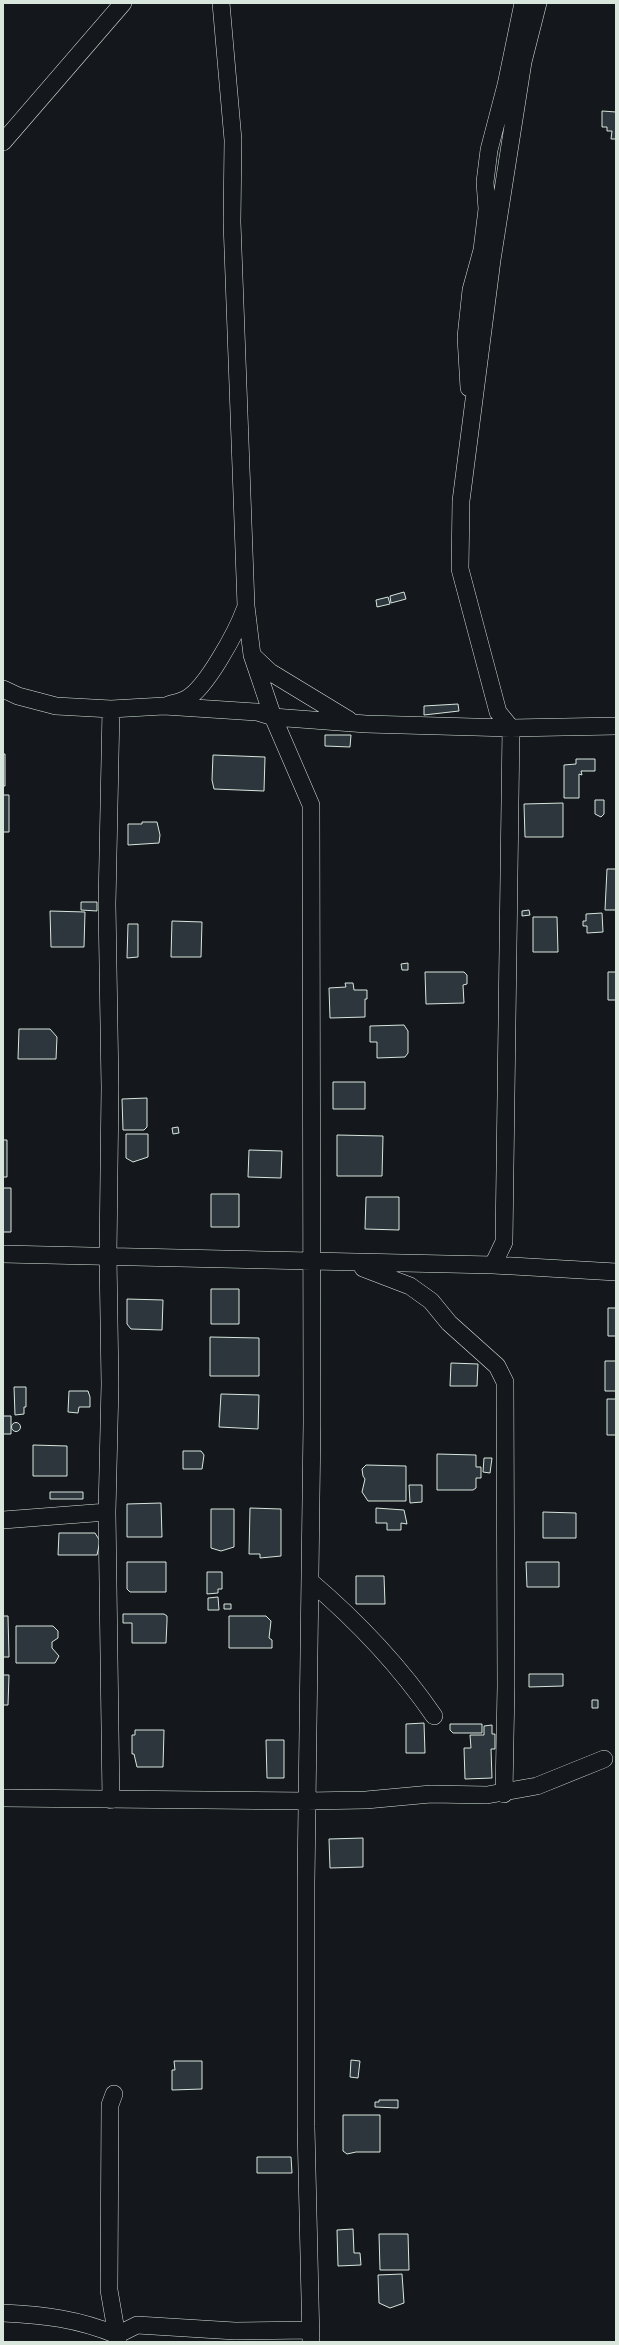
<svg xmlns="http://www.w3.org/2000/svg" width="619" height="2345" font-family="'PT Sans Narrow',sans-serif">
	<rect width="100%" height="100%" fill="#14181c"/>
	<!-- building -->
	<path fill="#2c363c" stroke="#d8e6dc" d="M602,111l14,1v27h-5l1,-8h-5v-4h-5z
		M404,592l2,7 -15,4 -1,-7z
		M388,597l2,7 -13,3 -1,-7z
		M458,704l1,7 -35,4v-9z
		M325,735h26l-1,12 -25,-1z
		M3,754h2v32h-2z
		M213,755l52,2 -1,34 -50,-2 -2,-9z
		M576,759h19v12h-14l1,4 -3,-1v24h-15v-33l12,-1z
		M3,795h6v37h-6z
		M595,800h9v14l-3,3 -6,-3z
		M563,803v34h-38l-1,-33z
		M142,822h15l3,13 -1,8 -31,2v-21h14z
		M607,869h9v41h-11z
		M81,902h16v9l-16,-1z
		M529,910l1,5 -8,1v-5z
		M50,911l35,1 -1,35h-33z
		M602,913l1,19 -16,1v-7h-4v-5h3v-7z
		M533,917h24l1,35h-25z
		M172,921l30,1 -1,35h-30z
		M128,924h10v33l-11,1z
		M408,963v7h-6l-1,-6z
		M425,972h39l3,3v9l-4,1 1,18 -38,1z
		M608,972h8v28h-8z
		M345,983h8l1,7h13v9h-2v18l-35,1 -1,-30 17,-1z
		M404,1025l4,6v22l-3,4 -28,1v-16h-7v-16z
		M19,1029h31l7,8 -1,22h-38z
		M333,1082h32v27h-32z
		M147,1098v29l-3,3h-21l-1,-31z
		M178,1127l1,6 -6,1 -1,-6z
		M126,1134h22v23l-15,5 -7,-4z
		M337,1135l46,1 -1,40h-45z
		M3,1140h4v37h-4z
		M249,1150l33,1 -1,27 -33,-1z
		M3,1188h8v44h-8z
		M211,1194h28v33h-28z
		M366,1197h33v33l-34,-1z
		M211,1289h28v35h-28z
		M127,1299l36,1 -1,30 -31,-1 -4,-5z
		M608,1308h8v28h-8z
		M210,1337l49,1v38h-49z
		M605,1361h11v30h-11z
		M451,1363l27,1 -1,22h-27z
		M14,1387h12v20h-2v7l-9,1z
		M69,1391h19l2,6v10h-11l-1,6 -10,-1z
		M221,1394l38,1 -1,34 -39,-2z
		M607,1399h9v36h-9z
		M3,1416h8v18h-8z
		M11.5 1427a4.5 4.5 0 1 1 9 0a4.5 4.5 0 1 1-9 0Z
		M33,1445l34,1v30h-34z
		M183,1451h18l3,4 -2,14h-19z
		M437,1454l39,1v12h5v11h-5v10l-3,2h-36z
		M484,1458h8l-2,15 -7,-1z
		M366,1465l40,1v35h-38l-6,-9 3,-13 -2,-3 -1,-7z
		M409,1485h13v17l-12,1z
		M50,1492h33v7h-33z
		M161,1503l1,34h-35v-33z
		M250,1508l31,1v47l-21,2v-4h-11z
		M376,1508l28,2 3,14 -6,-1v7h-14v-7h-11z
		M211,1509h23v38l-13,4 -10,-3z
		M543,1512l33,1v25h-33z
		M59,1533h36l5,8 -3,14h-39z
		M127,1562h39v30h-36l-3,-3z
		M526,1562h33v25h-32z
		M207,1572h15v17h-4v4l-11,1z
		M356,1576h28l1,28h-29z
		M218,1597l1,13h-11v-12z
		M224,1604h7v5h-7z
		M123,1614h41l3,2v5l-1,22h-34v-20h-9z
		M3,1616h5l1,41h-6z
		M229,1616h37l5,5 -2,17 3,2v8h-43z
		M16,1626h37l5,5v7l-6,4v6l7,8 -4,7h-39z
		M529,1674h34v12l-34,1z
		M3,1675h6l-1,30h-5z
		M592,1700h6v8h-6z
		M424,1723l1,30h-19v-29z
		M450,1724h32v9h-29l-3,-3z
		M492,1725v9h3v15h-4l1,29 -27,1 -1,-31h7l-1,-13h14v-9z
		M135,1730h29l-1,37h-26l-3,-13h-2v-19h3z
		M266,1740h18v38h-17z
		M363,1838v29l-33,1 -1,-29z
		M351,2060l9,1 -2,17 -8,-1z
		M174,2061h28v28l-30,1v-20h3z
		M379,2100h19v8l-23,-1v-5h4z
		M343,2115h37v37h-24l-9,2 -4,-3z
		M257,2157h34l1,16h-35z
		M353,2229l1,24h6l1,12 -23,1 -1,-36z
		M379,2234h29l1,36h-29z
		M402,2274l2,29 -14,5 -11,-5 -1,-28z"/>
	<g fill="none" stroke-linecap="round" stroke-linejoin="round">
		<defs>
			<path id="street" d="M221,3l12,137 -1,82 10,273 4,111 6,49 21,62 38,88 1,617 -6,461v244l5,215
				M3,142l120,-139
				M469,388l-3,-51 5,-47 11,-40 5,-41 -2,-27 4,-32 17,-65 17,-82
				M253,656l17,16 79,48
				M3,689l15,7 38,10 55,3 53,-3 93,6 16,5 93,7 145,4 105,-2
				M168,705c6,-2 12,-3 18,-6 20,-10 51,-68 59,-90
				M3,1254l490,11 123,7
				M493,1265l11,-23 7,-514 -13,-16 -38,-143 1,-68 31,-241 31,-198 15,-59
				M363,1268l47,18 21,15 18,22 48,43 8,16 1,304 -2,108
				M3,1520l104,-8
				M310,1581c47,40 89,84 124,135
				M3,1798l303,3 60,-1 65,-6 56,1 50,-9 67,-27
				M111,1800l-4,-288 3,-128 -2,-128 2,-169 -3,-183 4,-195
				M114,2094l-4,11 -1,185 9,52
				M3,2313c42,2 75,6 114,22
				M117,2335l20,-10 98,6 76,-1"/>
		</defs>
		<!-- street casing -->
		<use href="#street" stroke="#d8e6dc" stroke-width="18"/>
		<!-- street -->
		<use href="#street" stroke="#14181c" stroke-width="17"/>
	</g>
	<!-- border -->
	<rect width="619" height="2345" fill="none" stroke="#d8e6dc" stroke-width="8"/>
</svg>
